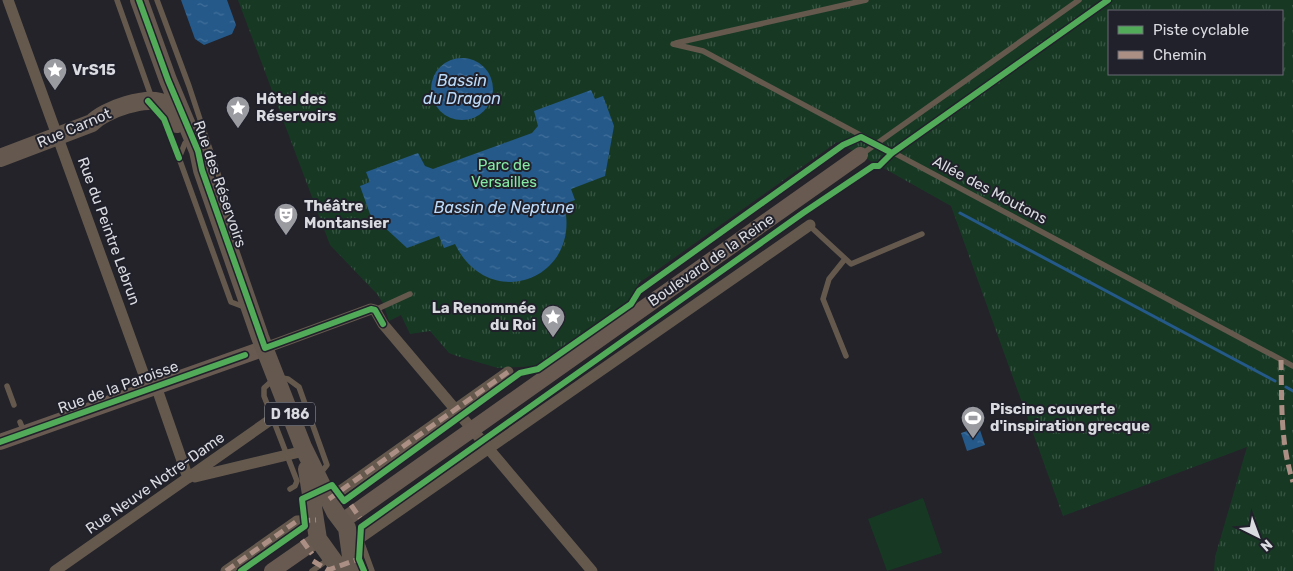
<svg xmlns="http://www.w3.org/2000/svg" width="1293" height="571" font-family="Rubik,sans-serif">
	<defs>
		<pattern id="park-tufts" width="24" height="20" patternUnits="userSpaceOnUse" patternTransform="scale(1.25)"><rect width="24" height="20" fill="#173924"/><path d="M3 7l-1-3M5 7V3M7 7l1-3M15 17l-1-3M17 17v-4M19 17l1-3" fill="none" stroke="#385544"/></pattern>
		<pattern id="water-ripples" width="26" height="14" patternUnits="userSpaceOnUse" patternTransform="scale(1.25)"><rect width="26" height="14" fill="#24598a"/><path d="M2 4q2-2 4 0t4 0M15 11q2-2 4 0t4 0" fill="none" stroke="#43709a"/></pattern>
	</defs>
	<rect width="100%" height="100%" fill="#232329"/>
	<!-- grass -->
	<path fill="#173924" d="M923,498l19,55 -55,18 -19,-52z"/>
	<!-- park -->
	<path fill="url(#park-tufts)" fill-rule="evenodd" d="M238,0h1055v571h-79l1,-14 32,-110 -184,69 -112,-310 -114,-64 -198,141 -9,20 -91,63 -41,2 -41,-12 -8,-3 -19,-22 -20,3 -9,-19 -12,6 -6,-18 -6,-9 -47,-49zM1109,11h173v63h-173z"/>
	<!-- water -->
	<path fill="url(#water-ripples)" d="M181,0h46l9,25 -4,9 -28,11 -9,-6z
		M431 89a31 31 0 1 1 62 0a31 31 0 1 1-62 0Z
		M591,90l4,9 8,-3 11,30 -9,50 -34,13 4,11 -11,4c19,75 -75,110 -109,40l-11,4 -5,-12 -32,12 -37,-34 -10,-28 10,-4 -4,-10 52,-19 7,13 8,3 99,-36 6,-7 -4,-15z
		M979,427l6,18 -18,6 -6,-18z"/>
	<g fill="none" stroke-linecap="round" stroke-linejoin="round">
		<!-- stream -->
		<path stroke="#24598a" stroke-width="3" d="M960,213l315,168
			M1286,387l7,4"/>
		<!-- lane -->
		<path stroke="#65594e" stroke-width="5.5" d="M117,0l33,93
			M157,0l32,86 42,127 -5,11
			M676,43l190,-43
			M673,44l30,7 590,315
			M185,143l-6,15 52,144 16,6
			M862,154l217,-154
			M812,228l39,36 71,-30
			M845,259l-16,20 -6,20 23,57
			M375,310l35,-16
			M7,386l7,19
			M20,422l4,10
			M290,489l5,-3 2,-5 -33,-85v-8l12,-11 12,2 11,8 28,78 -8,10
			M360,538l12,33
			M312,571l17,-12"/>
		<!-- street -->
		<path stroke="#65594e" stroke-width="11" d="M8,0l141,389
			M265,348l106,-39 4,1 8,14 209,247
			M156,386l32,92
			M195,477l109,-26
			M329,499l179,-127
			M347,536l13,2 450,-313
			M55,571l218,-153
			M226,571l71,-50 19,-1"/>
		<!-- secondary -->
		<path stroke="#685a51" stroke-width="16" d="M0,442l265,-94
			M344,520l516,-365
			M272,571l46,-32"/>
		<!-- primary -->
		<path stroke="#65584f" stroke-width="18" d="M139,0l29,80 30,71 4,19 58,167 43,110 32,65 12,16 6,43
			M0,158l92,-35c11,-13 57,-29 73,-19 7,4 10,12 12,20
			M307,469l11,70 23,32"/>
		<!-- quiet -->
		<path stroke="#ac8f84" stroke-width="5" stroke-dasharray="10 5" stroke-linecap="butt" d="M1281,360c1,42 -1,82 12,122
			M329,499l179,-127
			M351,505l9,13
			M302,540l10,14
			M313,561l15,9 31,-11v-3
			M226,571l71,-50 19,-1"/>
		<defs>
			<path id="cycleway" d="M139,0l29,80 30,71 4,19 63,178 106,-39 4,1 8,14
				M148,101l16,18 15,39
				M0,442l245,-87
				M241,571l64,-45 -3,-27 30,-14 12,16 176,-128 18,-4 93,-65 8,-13 204,-146 18,-8 31,16
				M364,571l-5,-12 2,-32 442,-314 70,-47h6l13,-13 216,-153"/>
		</defs>
		<!-- cycleway casing -->
		<use href="#cycleway" stroke="#21212b" stroke-width="9"/>
		<!-- cycleway -->
		<use href="#cycleway" stroke="#51ab58" stroke-width="6"/>
	</g>
	<!-- icons -->
	<defs>
		<symbol id="sight-pin" viewBox="-11 -11 22 30"><path d="M0 17L-7.5 6A9.5 9.5 0 1 1 7.5 6Z" fill="#9a9aa1" stroke="#21212b"/><path d="M0-6L1.8-2.2L6-1.7L2.9 1.2L3.7 5.4L0 3.3L-3.7 5.4L-2.9 1.2L-6-1.7L-1.8-2.2Z" fill="#fff"/></symbol>
		<symbol id="theatre-pin" viewBox="-11 -11 22 30"><path d="M0 17L-7.5 6A9.5 9.5 0 1 1 7.5 6Z" fill="#9a9aa1" stroke="#21212b"/><path d="M-5-5.5Q0-4 5-5.5V0Q5 5 0 6Q-5 5-5 0ZM-3.3-2.5H-1v1.5H-3.3ZM1-2.5H3.3v1.5H1ZM-2.8 1Q0 5.5 2.8 1Z" fill="#fff"/></symbol>
		<symbol id="stadium-pin" viewBox="-11 -11 22 30"><path d="M0 17L-7.5 6A9.5 9.5 0 1 1 7.5 6Z" fill="#9a9aa1" stroke="#21212b"/><path d="M0-5a6.5 5 0 1 0 0 10a6.5 5 0 1 0 0-10ZM-3.5-1.8h7v3.6h-7Z" fill="#fff"/></symbol>
	</defs>
	<g fill-rule="evenodd">
		<use href="#sight-pin" x="41" y="56" width="28" height="38"/>
		<use href="#sight-pin" x="224" y="94" width="28" height="38"/>
		<use href="#theatre-pin" x="272" y="201" width="28" height="38"/>
		<use href="#sight-pin" x="539" y="303" width="28" height="38"/>
		<use href="#stadium-pin" x="959" y="404" width="28" height="38"/>
	</g>
	<g text-anchor="middle" stroke-width="4" stroke-linejoin="round" paint-order="stroke">
		<!-- shield labels -->
		<rect fill="#21212b" stroke="#a2a2aa" stroke-width="1" x="265" y="402.5" width="50" height="23" rx="4"/>
		<g font-size="14" font-weight="bold" fill="#dadae1">
			<text x="290" y="419">D 186</text>
		</g>
		<!-- poi labels -->
		<g font-size="15" font-weight="bold" fill="#dadae1" stroke="#21212b" text-anchor="start">
			<text x="72" y="75">VrS15</text>
			<text x="256" y="104">Hôtel des<tspan x="256" dy="17">Réservoirs</tspan></text>
			<text x="304" y="211">Théâtre<tspan x="304" dy="17">Montansier</tspan></text>
			<text x="536" y="313" text-anchor="end">La Renommée<tspan x="536" dy="17">du Roi</tspan></text>
			<text x="990" y="414">Piscine couverte<tspan x="990" dy="17">d'inspiration grecque</tspan></text>
		</g>
		<!-- street labels -->
		<g font-size="15" fill="#dadae1" stroke="#21212b">
			<text transform="translate(74 128) rotate(-23)" y="5">Rue Carnot</text>
			<text transform="translate(220 184) rotate(71)" y="5">Rue des Réservoirs</text>
			<text transform="translate(990 190) rotate(28)" y="5">Allée des Moutons</text>
			<text transform="translate(109 231) rotate(70)" y="5">Rue du Peintre Lebrun</text>
			<text transform="translate(711 260) rotate(-35)" y="5">Boulevard de la Reine</text>
			<text transform="translate(118 387) rotate(-20)" y="5">Rue de la Paroisse</text>
			<text transform="translate(155 483) rotate(-35)" y="5">Rue Neuve Notre-Dame</text>
		</g>
		<!-- park labels -->
		<g font-size="15" fill="#85eaa4" stroke="#21212b">
			<text x="504" y="170">Parc de<tspan x="504" dy="17">Versailles</tspan></text>
		</g>
		<!-- water labels -->
		<g font-size="16" font-style="italic" fill="#bcdbfa" stroke="#21212b">
			<text x="462" y="86">Bassin<tspan x="462" dy="18">du Dragon</tspan></text>
			<text x="504" y="213">Bassin de Neptune</text>
		</g>
	</g>
	<!-- legend -->
	<rect x="1108" y="10" width="175" height="65" fill="#21212b" stroke="#6b6b74"/>
	<rect x="1118" y="26" width="25" height="8" fill="#51ab58" stroke="#6b6b74"/>
	<text x="1153" y="35" font-size="15" fill="#dadae1">Piste cyclable</text>
	<rect x="1118" y="51" width="25" height="8" fill="#ac8f84" stroke="#6b6b74"/>
	<text x="1153" y="60" font-size="15" fill="#dadae1">Chemin</text>
	<!-- north arrow -->
	<g transform="translate(1258 536) rotate(138)" stroke="#21212b" stroke-width="4" paint-order="stroke">
	<path d="M0-4L9 19L0 12L-9 19Z" fill="#dadae1"/>
	<text y="-8" font-size="14" font-weight="bold" text-anchor="middle" fill="#dadae1">N</text>
	</g>
</svg>
